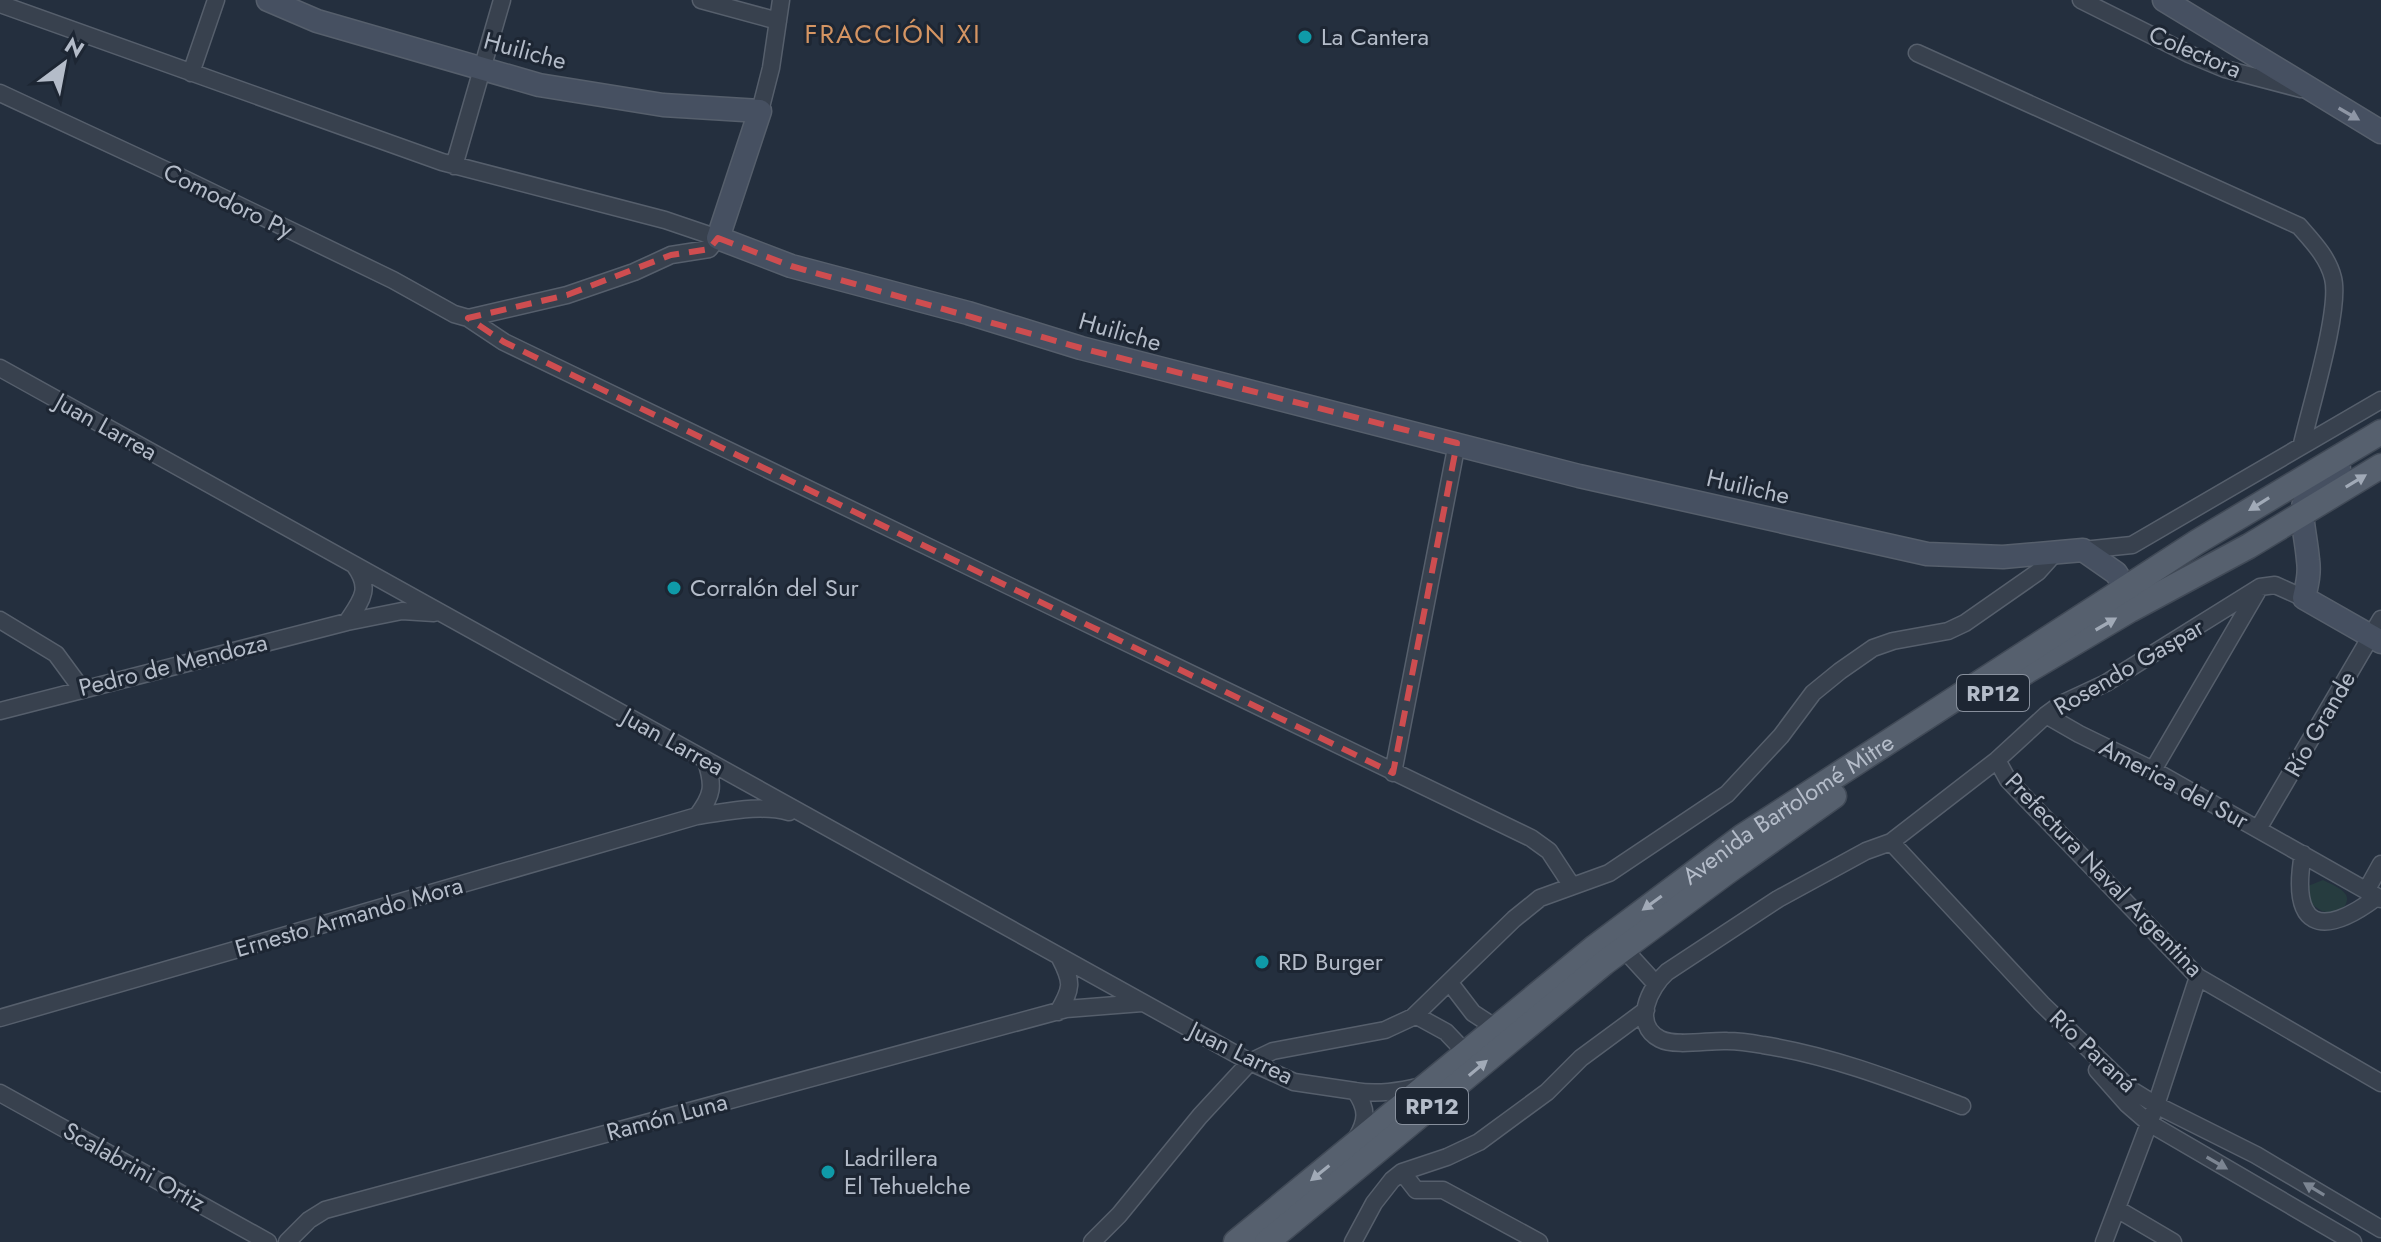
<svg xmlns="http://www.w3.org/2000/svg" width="2381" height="1242" font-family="Jost,sans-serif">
	<rect width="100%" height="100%" fill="#242f3e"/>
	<!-- green -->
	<path fill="#263c3f" d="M2323,880c18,9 36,15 14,35l-15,-4 -17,-11 3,-14z"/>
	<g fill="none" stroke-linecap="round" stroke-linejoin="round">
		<defs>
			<path id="street" d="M701,0l77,21
				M2081,0l108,54 36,15 76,20
				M0,4l442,158 223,58 53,18 -9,11 -38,6 -37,17 -67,23 -99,23 -14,-4 -61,-34 -219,-106 -174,-81
				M1917,53l382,173c13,15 29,31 34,52 8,31 -23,130 -31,166
				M191,73l25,-73
				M760,111l11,-43 10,-68
				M454,166l48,-166
				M468,318l36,24 1027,496 18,13 23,35
				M0,368l1250,694 44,20 61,9
				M2083,550l49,-5 249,-145
				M0,620l56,34 25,34
				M347,622c14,-21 25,-33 8,-56
				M0,711l347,-89 55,-11 32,2
				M2046,715l33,19 74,36 228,129
				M1997,760l11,20 190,197 183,106
				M2153,770l104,-178
				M1393,773l64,-330
				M697,816c16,-21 17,-30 9,-55
				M2258,829l123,-210
				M1891,842l151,162 88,85 26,16 100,50 125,74
				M2303,854c-13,73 17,86 74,43
				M2366,891l15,-27
				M1623,948l32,35
				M1450,983l23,30 23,15
				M1058,1012c14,-24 15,-29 2,-54
				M1415,1015l31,17 20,21
				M0,1018l697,-202c30,-4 62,-12 92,-4
				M2097,1070l30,34 22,19 204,119
				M0,1093l268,149
				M1962,1106c-66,-25 -129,-50 -199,-61 -11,-2 -24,-4 -36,-4 -17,-1 -52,6 -67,-2 -29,-15 -10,-52 7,-67l111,-73 88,-48 25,-9 106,-82 49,-45 15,-11 45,-21 154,-96 15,-2 29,13
				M1356,1139c11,-18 12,-30 -1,-48 23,4 45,0 67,-5
				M1402,1172l14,18h27l96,52
				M2117,1209l56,33
				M287,1242l22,-22 16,-10 741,-201 76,-6
				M1092,1242l27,-27 81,-99 50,-54 23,-11 112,-21 28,-13 101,-98 26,-21 69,-25 118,-79 54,-58 32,-43 27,-22 33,-23 20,-7 55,-10 17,-8 73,-51 18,-20
				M1353,1242l21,-39 18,-23 10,-8 45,-15 32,-15 68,-50 34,-34 65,-48
				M2104,1242l52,-137 42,-128"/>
			<path id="secondary" d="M268,0l49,21 222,64 124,20 97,6 -42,127 73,28 177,47 113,35 498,128 348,78 76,3 80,-7 33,23 11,17
				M2164,0l217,132
				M2339,469c-51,29 -35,44 -31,91 2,13 -1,25 -4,38l77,44"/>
			<g id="primary">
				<path d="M2012,680l118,-70 119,-64 132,-80"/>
				<path id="s1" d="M1236,1242l359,-295 148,-111 454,-294 184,-110"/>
				<path d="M1267,1242l337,-279 123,-91 107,-76"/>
			</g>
		</defs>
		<!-- street casing -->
		<use href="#street" stroke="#565f6c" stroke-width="19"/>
		<!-- secondary casing -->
		<use href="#secondary" stroke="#565f6c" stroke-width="25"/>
		<!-- primary casing -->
		<use href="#primary" stroke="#414a57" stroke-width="27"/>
		<!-- street -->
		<use href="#street" stroke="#38414e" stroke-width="16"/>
		<!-- secondary -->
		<use href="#secondary" stroke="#465061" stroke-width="22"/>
		<!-- primary -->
		<use href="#primary" stroke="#56606e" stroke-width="24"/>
	</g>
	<!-- one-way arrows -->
	<defs><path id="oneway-solid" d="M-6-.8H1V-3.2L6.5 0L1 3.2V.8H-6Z" transform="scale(2)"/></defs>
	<use fill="#8e96a5" href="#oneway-solid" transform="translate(2349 114) rotate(30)"/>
	<g fill="#a1aab7">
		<use href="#oneway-solid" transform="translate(2356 481) rotate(-31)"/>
		<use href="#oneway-solid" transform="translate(2259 504) rotate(148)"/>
		<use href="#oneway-solid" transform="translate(2106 624) rotate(-30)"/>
		<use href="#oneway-solid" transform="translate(1652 903) rotate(144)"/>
		<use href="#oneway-solid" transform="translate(1478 1068) rotate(-40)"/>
		<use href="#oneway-solid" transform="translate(1320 1173) rotate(141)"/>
	</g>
	<g fill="#7c8592">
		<use href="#oneway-solid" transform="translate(2217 1163) rotate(30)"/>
		<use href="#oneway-solid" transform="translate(2314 1189) rotate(-149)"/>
	</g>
	<!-- marked area -->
	<path fill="none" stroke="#ce4d50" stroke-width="6" stroke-dasharray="16 10" stroke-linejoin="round" d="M718,238l73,28 290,82 376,95 -64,330 -889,-431 -36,-24 99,-23 104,-40 38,-6z"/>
	<!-- markers -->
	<g fill="#0f9aa8" stroke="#1d2633" stroke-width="3">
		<circle cx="1305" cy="37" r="8"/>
		<circle cx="674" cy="588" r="8"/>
		<circle cx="1262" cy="962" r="8"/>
		<circle cx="828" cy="1172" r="8"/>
	</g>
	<g text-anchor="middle" stroke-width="6" stroke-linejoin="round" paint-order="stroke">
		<!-- shield labels -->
		<g fill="#1d2633" stroke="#878f9c" stroke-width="2">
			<rect x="1957" y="675" width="72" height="36" rx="6"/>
			<rect x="1396" y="1088" width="72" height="36" rx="6"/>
		</g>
		<g font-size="22" font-weight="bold" fill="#b4bcc9">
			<text x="1993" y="701">RP12</text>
			<text x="1432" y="1114">RP12</text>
		</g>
		<!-- poi labels -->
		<g font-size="24" fill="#b4bcc9" stroke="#1d2633" text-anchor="start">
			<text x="1321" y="45">La Cantera</text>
			<text x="690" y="596">Corralón del Sur</text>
			<text x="1278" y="970">RD Burger</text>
			<text x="844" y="1166">Ladrillera<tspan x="844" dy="28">El Tehuelche</tspan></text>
		</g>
		<!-- street labels -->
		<g font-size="24" fill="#b4bcc9" stroke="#1d2633">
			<text transform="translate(525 51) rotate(15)" y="8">Huiliche</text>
			<text transform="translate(2195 52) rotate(23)" y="8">Colectora</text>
			<text transform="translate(228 201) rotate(26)" y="8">Comodoro Py</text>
			<text transform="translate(1120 332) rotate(16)" y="8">Huiliche</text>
			<text transform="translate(106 427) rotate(29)" y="8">Juan Larrea</text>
			<text transform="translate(1748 487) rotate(13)" y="8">Huiliche</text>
			<text transform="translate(173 665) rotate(-14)" y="8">Pedro de Mendoza</text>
			<text transform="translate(2129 667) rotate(-30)" y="8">Rosendo Gaspar</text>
			<text transform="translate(2320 724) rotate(-60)" y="8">Río Grande</text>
			<text transform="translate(673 742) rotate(29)" y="8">Juan Larrea</text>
			<text transform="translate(2174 784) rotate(28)" y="8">America del Sur</text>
			<text dy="8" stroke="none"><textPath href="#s1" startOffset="702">Avenida Bartolomé Mitre</textPath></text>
			<text transform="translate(2104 875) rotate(46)" y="8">Prefectura Naval Argentina</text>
			<text transform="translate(349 917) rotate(-16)" y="8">Ernesto Armando Mora</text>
			<text transform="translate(2093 1051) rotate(43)" y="8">Río Paraná</text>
			<text transform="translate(1241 1053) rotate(26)" y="8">Juan Larrea</text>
			<text transform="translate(667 1117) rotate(-15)" y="8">Ramón Luna</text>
			<text transform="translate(134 1167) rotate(29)" y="8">Scalabrini Ortiz</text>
		</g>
		<!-- neighbourhood labels -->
		<g font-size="26" letter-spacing="2" fill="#d59563" stroke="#1d2633">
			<text x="893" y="43">FRACCIÓN XI</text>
		</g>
	</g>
	<!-- north arrow -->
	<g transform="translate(64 64) rotate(32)" stroke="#1d2633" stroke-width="6" paint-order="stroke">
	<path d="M0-6L14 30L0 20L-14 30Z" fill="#b4bcc9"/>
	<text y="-12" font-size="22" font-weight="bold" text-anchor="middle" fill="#b4bcc9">N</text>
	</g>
</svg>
